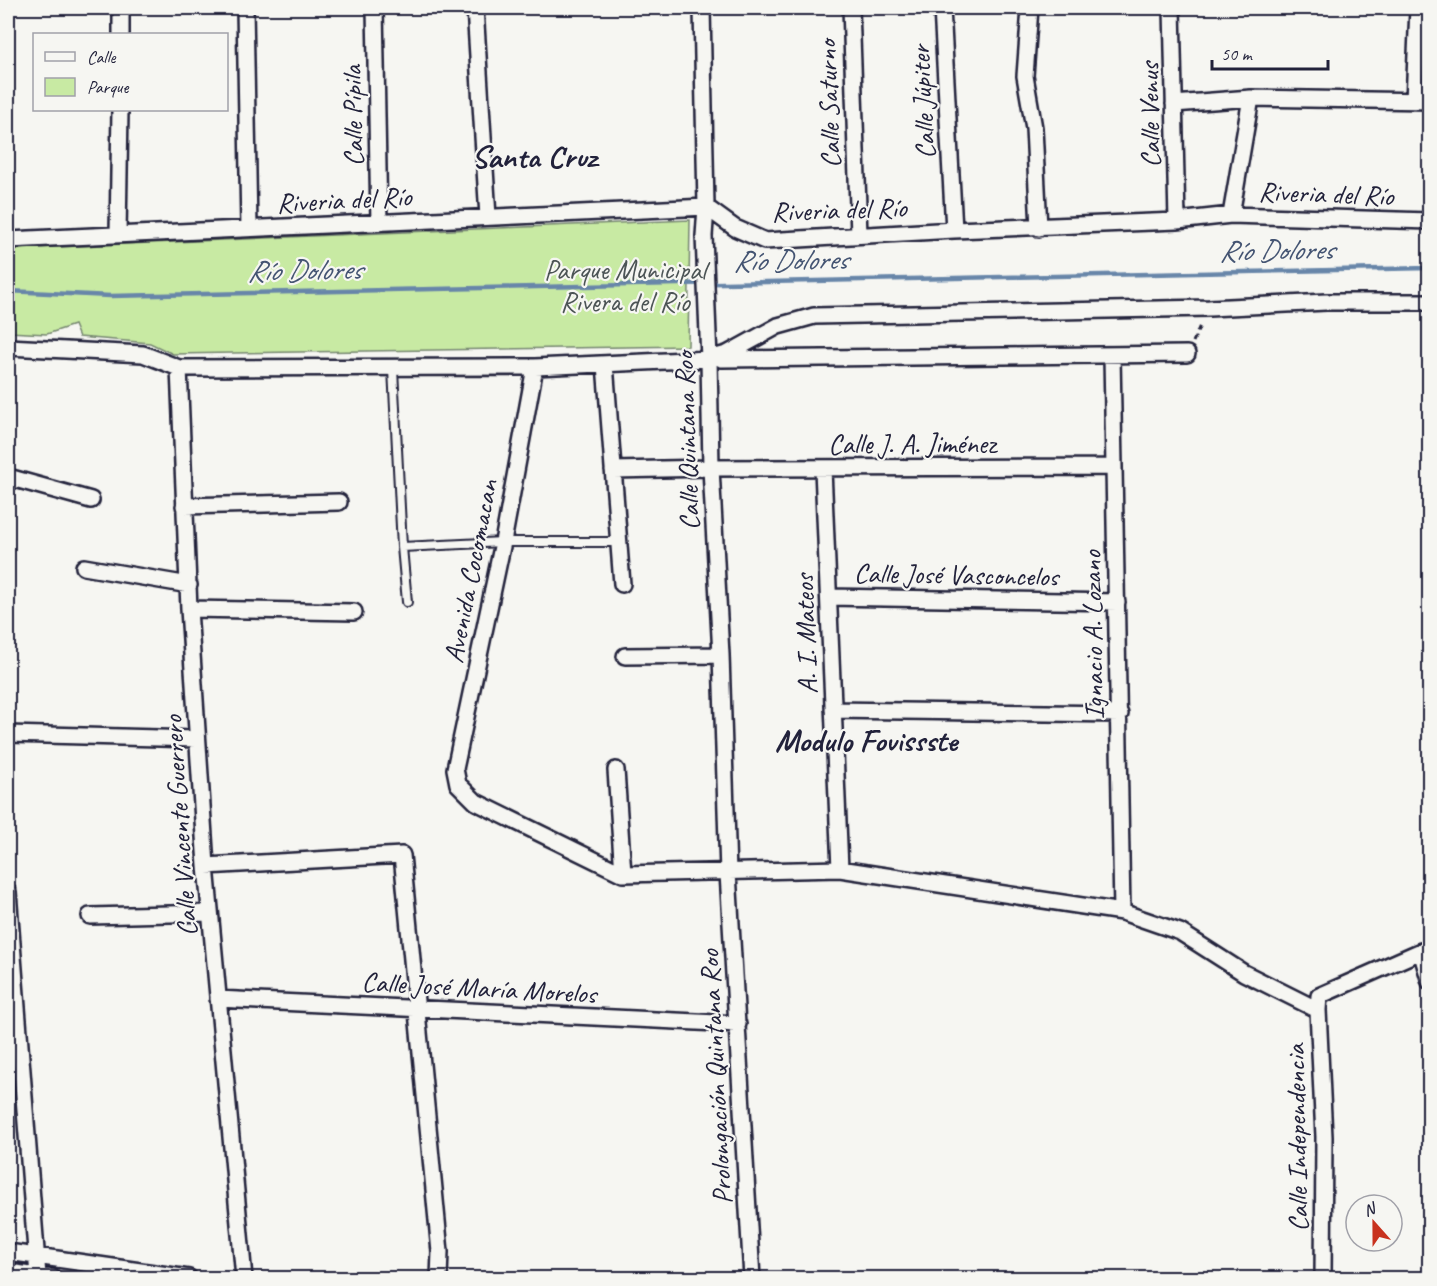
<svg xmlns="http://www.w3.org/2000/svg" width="1437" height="1286" font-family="Caveat,sans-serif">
	<rect width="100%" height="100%" fill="#f6f6f2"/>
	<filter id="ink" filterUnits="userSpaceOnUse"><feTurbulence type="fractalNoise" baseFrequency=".0167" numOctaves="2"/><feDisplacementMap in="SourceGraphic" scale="12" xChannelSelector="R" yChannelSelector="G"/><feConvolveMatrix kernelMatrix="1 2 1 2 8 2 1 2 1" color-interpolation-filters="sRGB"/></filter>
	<g filter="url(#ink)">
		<!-- green -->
		<path fill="#c8eaa3" stroke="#75866f" stroke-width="1.5" d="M690,220l-2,126 -515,8 -23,-11 -71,-6 -5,-12 -27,9 -39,-2v-83z"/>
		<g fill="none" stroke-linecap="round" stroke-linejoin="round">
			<!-- stream -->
			<path stroke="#6786a9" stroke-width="4.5" d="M8,291l102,5 1320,-28"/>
			<defs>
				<path id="lane" d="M393,369l9,178 5,55
					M402,547l101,-5h117"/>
				<path id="street" d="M245,8l4,220
					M375,8l4,215
					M475,8l13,209
					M702,8l4,199 -2,29 5,123 2,109 10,187 7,218 24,405
					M851,8l8,227
					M942,8l12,222
					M1030,8l-5,68 9,52 5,100
					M1172,8l5,213
					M121,34v-26
					M1414,101l4,-93
					M1174,104l77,-6 179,3
					M1231,215l20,-117
					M118,234l2,-124
					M8,240l698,-33 29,21 30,13 189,-11 223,-9 54,-6 199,6
					M8,347l135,7 36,14 356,-1 174,-8 18,-5 51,-28 36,-10 395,-8 117,-6h104
					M1112,356l10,556
					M721,359l466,-5
					M605,364l17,220
					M535,367l-32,175 -48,227 3,15 18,18 147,72 217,-5 282,43 58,20 64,41 74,37
					M179,368l10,241 17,257 38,412
					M823,469l17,400
					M613,470l98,-2 402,-1
					M8,477l83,23
					M184,506l155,-4
					M84,567l105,18
					M829,597l288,5
					M189,609l165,3
					M625,656l96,-1
					M833,710l287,4
					M8,734l189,5
					M616,770l7,104
					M206,866l196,-11 38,397 -1,26
					M8,892l30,384
					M90,916l120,-3
					M218,999l520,25
					M8,1252l181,26
					M8,1272l45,6
					M1323,1278l1,-141 -6,-127 1,-14 102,-45 9,31"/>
			</defs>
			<!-- lane casing -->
			<use href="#lane" stroke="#22223b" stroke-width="12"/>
			<!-- street casing -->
			<use href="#street" stroke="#22223b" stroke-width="20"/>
			<!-- path -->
			<path stroke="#22223b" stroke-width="3" stroke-dasharray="6 4.5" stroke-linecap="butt" d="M1193,342l8,-19"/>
			<!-- lane -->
			<use href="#lane" stroke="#f6f6f2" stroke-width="8"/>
			<!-- street -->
			<use href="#street" stroke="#f6f6f2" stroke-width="15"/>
		</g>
	</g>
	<g text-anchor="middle" stroke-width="4.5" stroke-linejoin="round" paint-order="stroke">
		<!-- street labels -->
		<g font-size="28" fill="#22223b" stroke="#f6f6f2">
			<text transform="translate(922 102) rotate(-93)" y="10">Calle Júpiter</text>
			<text transform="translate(828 104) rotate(-92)" y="10">Calle Saturno</text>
			<text transform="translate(1149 115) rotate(-91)" y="10">Calle Venus</text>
			<text transform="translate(352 116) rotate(-91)" y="10">Calle Pípila</text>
			<text transform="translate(1326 193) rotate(2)" y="10">Riveria del Río</text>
			<text transform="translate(344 199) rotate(-3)" y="10">Riveria del Río</text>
			<text transform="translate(839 209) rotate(-2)" y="10">Riveria del Río</text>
			<text transform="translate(686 441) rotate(-92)" y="10">Calle Quintana Roo</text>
			<text x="912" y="453">Calle J. A. Jiménez</text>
			<text transform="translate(470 571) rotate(-79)" y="10">Avenida Cocomacan</text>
			<text transform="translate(956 574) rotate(1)" y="10">Calle José Vasconcelos</text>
			<text transform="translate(805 634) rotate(-92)" y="10">A. I. Mateos</text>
			<text transform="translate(1092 635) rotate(-91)" y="10">Ignacio A. Lozano</text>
			<text transform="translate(179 826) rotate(-94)" y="10">Calle Vincente Guerrero</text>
			<text transform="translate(479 987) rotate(3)" y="10">Calle José María Morelos</text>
			<text transform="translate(715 1077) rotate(-93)" y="10">Prolongación Quintana Roo</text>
			<text transform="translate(1296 1138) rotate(-91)" y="10">Calle Independencia</text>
		</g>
		<!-- park labels -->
		<g font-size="28" fill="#4c5455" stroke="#f6f6f2">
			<text x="625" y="279">Parque Municipal<tspan x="625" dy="32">Rivera del Río</tspan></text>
		</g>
		<!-- water labels -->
		<g font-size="30" font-style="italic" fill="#445472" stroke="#f6f6f2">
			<text transform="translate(1276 250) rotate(-1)" y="10">Río Dolores</text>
			<text transform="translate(790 260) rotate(-1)" y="10">Río Dolores</text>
			<text transform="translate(304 270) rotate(-1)" y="10">Río Dolores</text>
		</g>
		<!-- quarter labels -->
		<g font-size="32" font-weight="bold" fill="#22223b" stroke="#f6f6f2">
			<text x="534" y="167">Santa Cruz</text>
			<text x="866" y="751">Modulo Fovissste</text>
		</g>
	</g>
	<!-- margin -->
	<rect width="1437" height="1286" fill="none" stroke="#f6f6f2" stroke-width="30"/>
	<rect x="15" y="15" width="1407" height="1256" fill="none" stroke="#22223b" stroke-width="2" filter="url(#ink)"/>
	<!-- legend -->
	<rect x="33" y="33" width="195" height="78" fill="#f6f6f2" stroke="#a1a1a9" stroke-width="1.5"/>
	<rect x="45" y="52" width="30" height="9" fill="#f6f6f2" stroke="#a1a1a9" stroke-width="1.5"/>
	<text x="87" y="63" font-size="18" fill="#22223b">Calle</text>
	<rect x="45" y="78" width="30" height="18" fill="#c8eaa3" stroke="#a1a1a9" stroke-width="1.5"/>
	<text x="87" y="93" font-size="18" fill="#22223b">Parque</text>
	<!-- north arrow -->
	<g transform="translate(1374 1223) rotate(339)"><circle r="28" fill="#f6f6f2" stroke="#a1a1a9" stroke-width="1.5"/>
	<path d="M0-4.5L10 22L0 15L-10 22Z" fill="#c8321e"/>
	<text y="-9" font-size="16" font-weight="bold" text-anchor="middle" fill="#22223b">N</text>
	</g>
	<!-- scale -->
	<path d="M1212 60v9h116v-9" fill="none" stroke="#22223b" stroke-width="3"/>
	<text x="1221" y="60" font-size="18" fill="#22223b" stroke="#f6f6f2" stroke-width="4.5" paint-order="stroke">50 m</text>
</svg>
